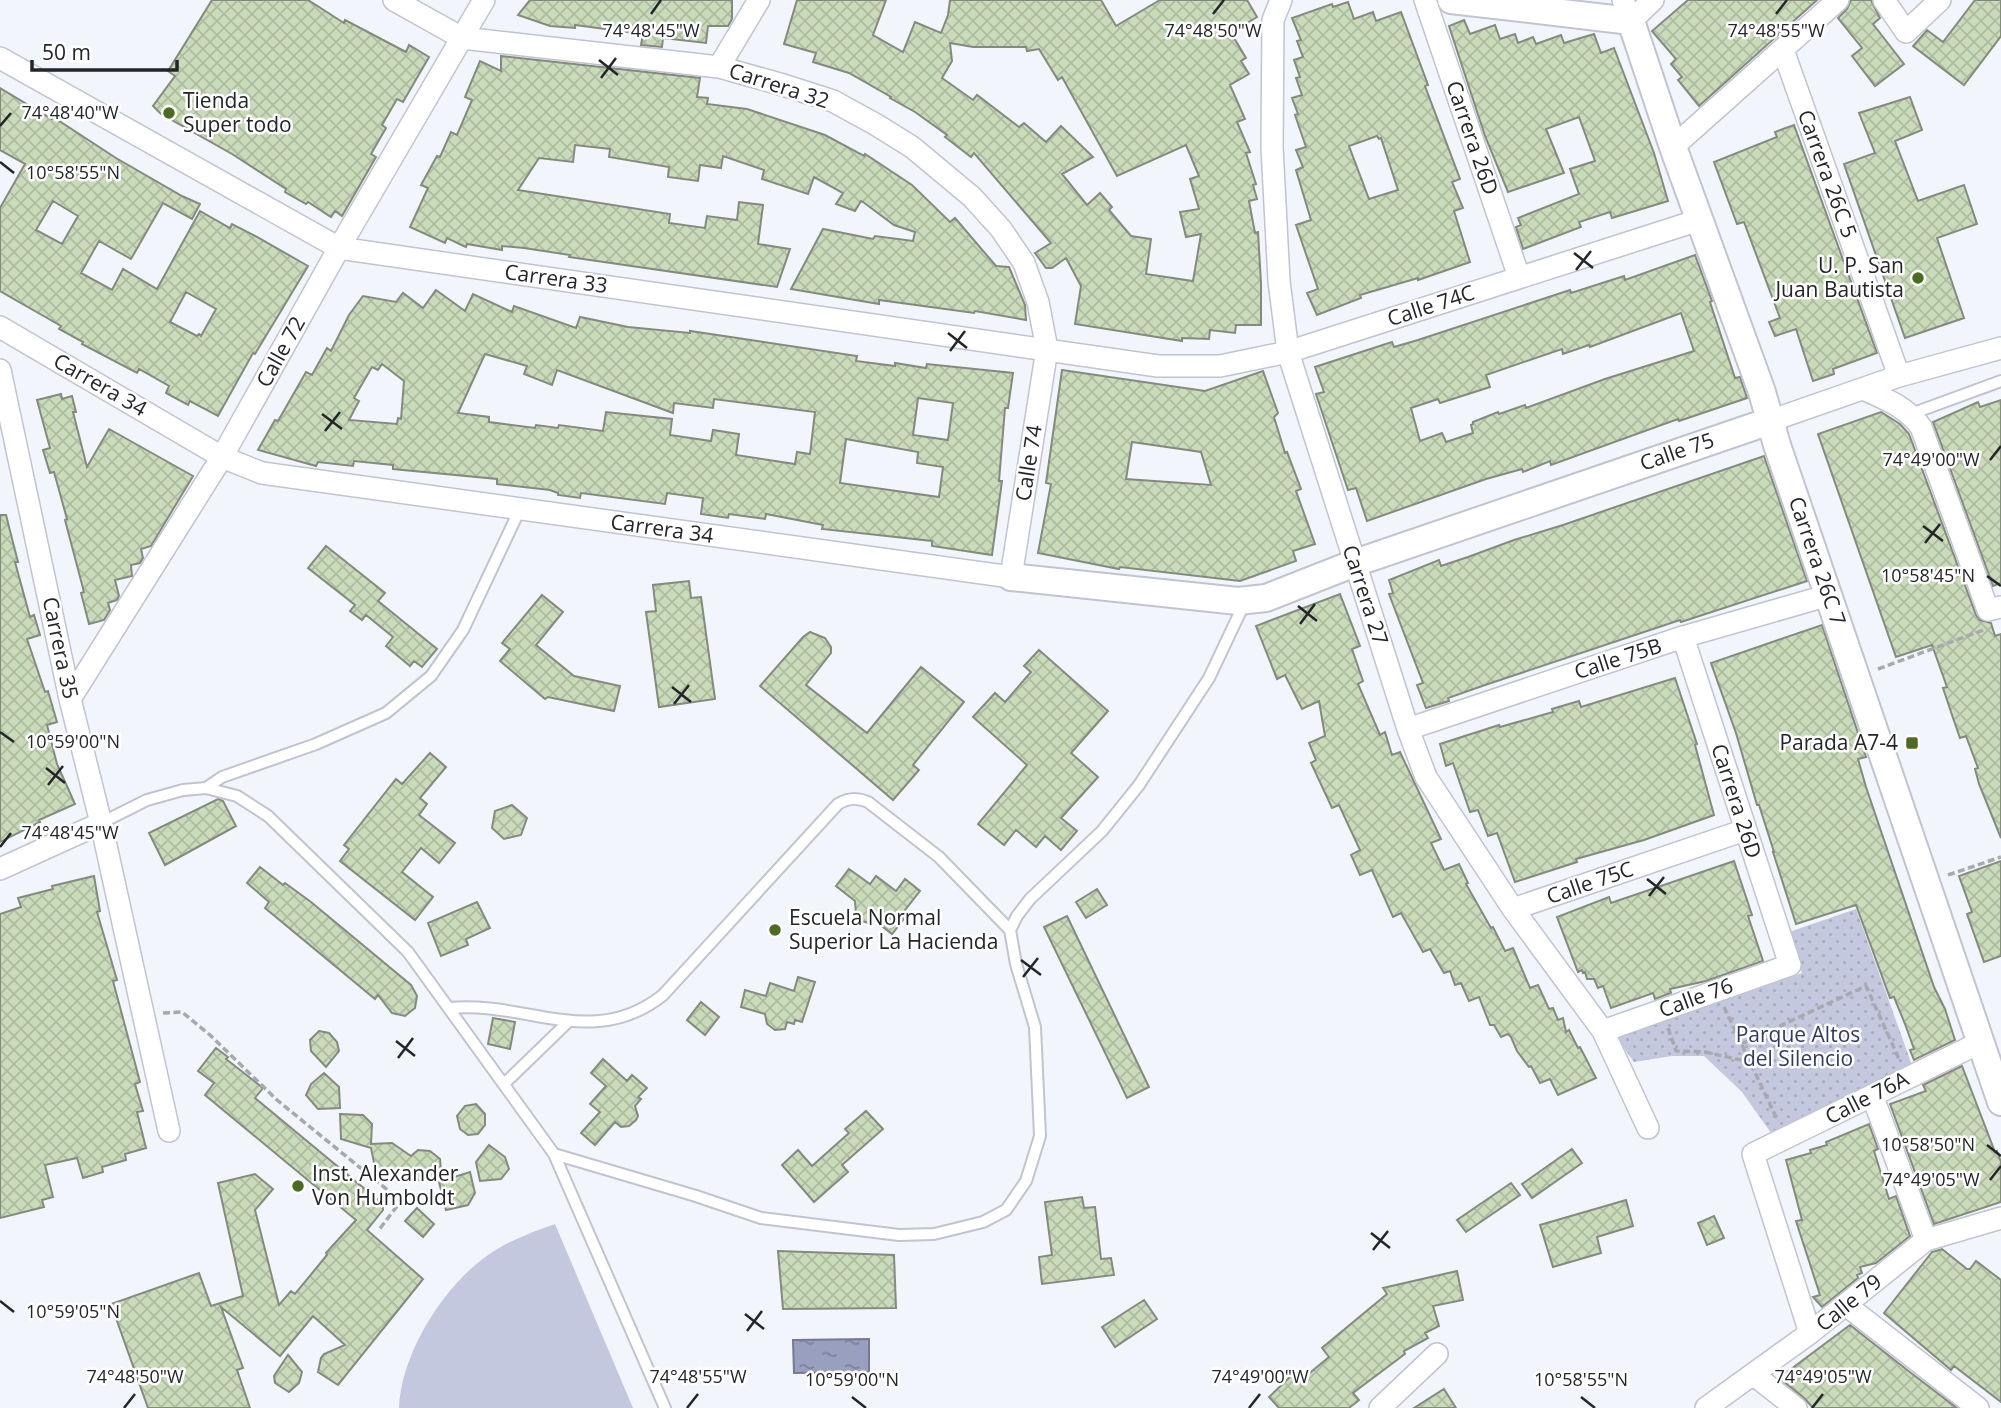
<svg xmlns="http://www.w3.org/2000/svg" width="2001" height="1408" font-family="'Open Sans',sans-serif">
	<defs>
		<pattern id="park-dots" width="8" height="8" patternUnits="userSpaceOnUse" patternTransform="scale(1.75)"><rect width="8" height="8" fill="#c3c8de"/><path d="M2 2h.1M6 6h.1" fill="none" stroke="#a7acbe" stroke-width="1.8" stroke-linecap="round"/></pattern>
		<pattern id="water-ripples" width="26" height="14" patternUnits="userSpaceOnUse" patternTransform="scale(1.75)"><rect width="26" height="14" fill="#989fbf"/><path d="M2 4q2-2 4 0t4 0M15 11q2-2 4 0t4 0" fill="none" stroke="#7c819b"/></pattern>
		<pattern id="building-cross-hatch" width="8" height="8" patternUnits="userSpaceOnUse" patternTransform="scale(1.75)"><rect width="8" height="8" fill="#cadbba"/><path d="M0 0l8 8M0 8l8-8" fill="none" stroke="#adbca0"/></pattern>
	</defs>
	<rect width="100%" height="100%" fill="#f3f5fd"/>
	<!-- green -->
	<path fill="#c3c8de" d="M555,1224l78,184h-234c2,-55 46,-125 92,-155 19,-13 42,-21 64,-29z"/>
	<!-- park -->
	<path fill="url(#park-dots)" d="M1856,909l57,159 -139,69 -32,-45 -38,-36h-32l-38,6 -18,-25 186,-64 -13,-41z"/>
	<!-- water -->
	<path fill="url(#water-ripples)" stroke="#757a92" stroke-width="2" d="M869,1339v33l-75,1 -1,-33z"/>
	<!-- building -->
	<path fill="url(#building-cross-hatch)" stroke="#858a7f" stroke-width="2" fill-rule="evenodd" d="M212,0h96l36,23 1,-3 61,32 3,-7 20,12 -26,45 -6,-3 -15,26 4,3 -15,26 5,3 -34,59 -7,-5 -4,6 -23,-15 -2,2 -21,-12 1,-3 -54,-35 -71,-40 -8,-8 22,-30 -7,-5z
		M530,0h202v19l-4,7h-20l-2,17 -43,-5 -1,9 -21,-2 2,-11 -68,-9v3l-25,-2 -32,-11z
		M797,0h89l-13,35 30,17 12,-30 26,11 7,-18 2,-15h151l15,26 44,-26h87l10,17 -26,16 15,25 -5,3 8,13 -19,11 15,34 -8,3 13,30 -4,1 10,31 -3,1 4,14 -8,2 6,32 3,-1 3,51v42h-25l-1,8 -25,-3 -1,9 -27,-1v3l-107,-17 6,-38 -15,-28 -14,10h-6l-11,-15 16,-10 -77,-90 -3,4 -26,-20 2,-2 -32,-23 -25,-14 1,-1 -42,-24 -36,-11 3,-9 -32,-9zM950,43l23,4h53l1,4 12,-2 19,31 4,-3 55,99 69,-31 13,31 -9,3 9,30 -19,3 6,25 15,-3 -8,47 -47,-7 5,-35 -20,-3 -22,-26 3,-3 -12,-14 -13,12 -25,-31 31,-17 -32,-31 -15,16 -22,-19 -5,4 -42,-32 -4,5 -31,-22 10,-17z
		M1688,0h129l-118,106 -21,-26 4,-3 -11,-13 5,-5 -24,-28z
		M1851,0h20l9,18 -7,6 31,40 -29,22 -23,-30 10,-8 -24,-30 9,-9z
		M1975,0h26v36l-37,49 -51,-39 14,-16 16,12z
		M1348,2l6,17 19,-7 3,9 25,-9 27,73 -3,1 35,93 -8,3 11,26 -9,3 16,51 -52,18v-2l-58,17 1,3 -44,17 -10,-22 11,-4 -22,-64 15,-5 -15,-50 7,-3 -7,-17 10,-3 -11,-32 3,-1 -6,-16 10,-3 -6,-17 4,-1 -6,-17 9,-3 -6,-16 4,-1 -9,-22 40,-14 1,3zM1377,136l2,3 2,-1 17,52 -29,9 -20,-53z
		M1464,20l6,14 25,-9 5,14 15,-5 3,9 15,-6 3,7 25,-9 3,8 30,-9 7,19 13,-5 40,105 14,48 -56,17 -2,-6 -31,10 2,5 -58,22 -7,-22 5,-2 -3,-7 61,-24 -9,-25 25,-8 -16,-44 -33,12 18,44 -56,19 -23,-56 -36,-110z
		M501,56l199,22 -3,19 11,1 -1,6 40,5 78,26 39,21 1,-2 47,31 38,37 5,-4 41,48 13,1 16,38 1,15 -51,-9 -1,2 -95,-13v4l-88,-15 32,-60 50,10 2,-3 38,5 2,-9 -21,-7 -31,-23 -2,-1 -6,10 -19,-7 7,-11 -29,-16 -6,17 -46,-15 2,-9 -41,-14 -2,12 -21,-3 -2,16 -30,-4 1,-10 -60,-10 1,-8 -35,-4 -2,17 -34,-4 -21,32 152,24 -1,9 36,5 2,-12 30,4 2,-18 24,3 -5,39 32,5 -13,38 -208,-30 1,-2 -46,-7 -22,-2v4l-35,-6 -1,3 -19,-9 -2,5 -35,-16 18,-39 -7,-3 16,-29 3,1 11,-25 6,3 15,-35 -7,-3 15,-36 21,10z
		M0,88l52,31 1,-2 63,41 66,38 18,8 -8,15 -29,-16 -32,56 -32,-18 -18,32 31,17 11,-21 34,20 43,-78 30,17 2,-4 25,13 51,29 -53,88 -2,-1 -35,63 -28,-15 -2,4 -22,-12 3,-7 -30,-17 -2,4 -55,-29 1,-2 -24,-13 2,-3 -61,-35v-83l25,-44 -25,-14zM53,201l25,15 -16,28 -26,-14zM186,292l30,17 -15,27 -2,-2 -2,2 -27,-14z
		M1910,97l12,33 -27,11 23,60 46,-16 13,39 -40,14 27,80 -59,20 -61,-174 31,-11 -16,-40z
		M1794,125l83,228 -44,16 1,5 -21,7 -17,-52 -21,7 -6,-14 11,-4 -36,-96 -7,2 -23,-62 63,-25 -2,-5z
		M1695,255l17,46 -2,1 25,76 5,-1 7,21 -68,23 -1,-2 -127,46 -1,-4 -27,11 -1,-3 -36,10 -119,42 -11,-33 -8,2 -32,-96 8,-2 -9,-25 77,-25 2,5 24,-7 152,-50 1,3 53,-17 1,4zM1681,313l13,38 -89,28 -79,29 -1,-3 -26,9 -1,-2 -25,10v2l-2,1 2,8 -27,9 -4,-9 -22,8 -9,-33 27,-9 2,4 50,-16 -4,-12 76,-26 1,5 26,-9 1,2z
		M436,290l29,21 8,-17 39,18 2,-6 62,22 4,-11 48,10 62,6v-2l167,25 -1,5 39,5v-3l31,5 1,-4 86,9 -5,35h-3l-6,73h3l-10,74 -60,-9v-5l-110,-12 1,-4 -57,-11 -1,5 -36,-5 -1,4 -27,-4 2,-16 -36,-5 -2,11 -84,-11 -1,5 -22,-3v-2l-8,-3 -53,-6v-5l-104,-10v-4l-39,-4 -1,5 -35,-4 -2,4 -58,-16 17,-30 3,1 28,-49 6,3 15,-27 4,3 18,-36 14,-19 33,6 7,-9 20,15zM485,354l42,12 -3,8 28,11 5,-15 116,43 1,-10 39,5 1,-9 101,13 -5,42 -13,-2 -2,12 -59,-9 3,-21 -26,-4 -2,11 -41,-6 2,-16 -66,-7 -3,19 -44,-6 -1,3 -22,-3 -1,3 -46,-6v-5l-31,-4zM382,364l22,17 -3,38 -3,-1 -1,6 -48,-4 10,-19 -5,-3 18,-31 6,3zM918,398l35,5 -5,37 -35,-5zM846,439l72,13 -1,11 26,4 -4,30 -99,-14z
		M1062,370l143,21 58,-20 15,42 -4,4 11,36 2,-1 14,37 -5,2 19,53 -22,7 3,10 -56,20 -120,-14 -1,2 -81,-16 13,-69 -5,-1zM1132,442l69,10 10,33 -85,-6z
		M61,394l1,5 10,-3 4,16h-3l14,55 22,-38 84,47 -42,70 -10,3 2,9 -3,5 -9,2 1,11 -17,4 4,16 -2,4 -9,3 2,7 -6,10 -15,4 -8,-31 3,-1 -19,-72 2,-1 -13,-47 -4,1 -7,-23 7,-2 -13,-48z
		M2001,400v183l-8,3 -60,-164 45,-20 2,5z
		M1881,412l19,12 9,10 67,181 4,5 11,3 4,13 6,-2v204l-22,-54 -4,-15 3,-1 -12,-32 -6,2 -6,-17 -11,-33 4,-1 -15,-42 -36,12 -78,-223z
		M1764,456l43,125 -126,41 -1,-2 -195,65 -37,13 1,3 -23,7 -9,-23 6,-2 -34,-89 4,-1 -4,-13 50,-20 2,6 27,-9 46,-17 49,-15z
		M0,515h6l12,47h-3l15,55 4,-2 6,20 -13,4 18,53 3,-1 9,31 -10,3 10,39 18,40 -36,16 1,2 -40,20z
		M326,546l59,47 -7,8 59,48 -15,18 -8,-6 -4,5 -24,-20 7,-9 -27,-22 -4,5 -12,-9 5,-6 -47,-37z
		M689,581l2,17 10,-1 14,102 -56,8 -13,-95 10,-1 -3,-26z
		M1340,594l20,52 -8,3 11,32 -5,3 22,51 5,-3 7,23 8,-3 41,87 -10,4 13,27 15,-6 9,19 -2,1 25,44 2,-1 12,24 8,-3 17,40 8,-3 11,24 4,-1 5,12 5,-2 3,14 3,-2 9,18 2,-1 16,31 -38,17 -8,-16 -10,4 -9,-17 -2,1 -12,-16 -6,-14 -3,-3 -7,3 -7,-12h-4l-11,-28 -10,4 -8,-18 -6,2 -5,-14 -6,2 -14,-24 -7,3 -22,-39 -8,4 -21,-47 -12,5 -9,-20 9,-5 -21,-45 -7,3 -21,-45 5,-3 -7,-17 16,-7 -6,-35 -17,8 -17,-34 -8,4 -21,-53z
		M542,595l21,17 -27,33 38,31 46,10 -6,25 -66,-14 -3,2 -45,-38 10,-12 -8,-6z
		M1822,625l44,132 -8,2 8,28 68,200 11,22 10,31 -41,20 -4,-10 4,-1 -9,-25 -11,-27 -4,1 -34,-93 -60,19 -23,-72h1l-15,-47h-2l-21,-72 -25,-70z
		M810,632l15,6 6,9v6l-25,32 61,48 54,-66 43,35 -51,63 6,5 -26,30 -133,-114 43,-49z
		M1039,650l69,61 -37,42 27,24 -37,41 16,13 -16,19 -16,-14 -9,11 -20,-17 -12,15 -26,-21 49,-59 -54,-48 22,-24 10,9 26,-30 -7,-6z
		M1675,678l22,66 -2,1 19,70 -70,25 -68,19 1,3 -62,20 -18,-49 -9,3 -10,-26 -8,2 -17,-49 -7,3 -6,-22 59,-19 1,2 53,-15 -1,-3 27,-8 2,6z
		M430,753l16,14 -26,31 7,6 -8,11 36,28 -16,20 -18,-15 -19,24 31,25 -18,23 -75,-59 9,-12 -5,-4 52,-66 6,5z
		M218,799l5,2 13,25 -71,39 -16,-32z
		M512,805l15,13 -6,17 -17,4 -12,-11 3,-17z
		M1734,861l18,54 -4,1 15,45 -57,20 -36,8 1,4 -16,6 -2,-6 -42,15 -8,-22 -5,2 -4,-9h-7l-2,-7 -2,1 -1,-3 -4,2 -21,-55 52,-20 2,6z
		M2001,861v95l-17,6 -17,-48 5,-2 -13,-36z
		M260,867l23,18 2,-2 26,19 100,83 6,11 -2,12 -10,8 -13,-3 -14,-18 -3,4 -110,-91 4,-6 -22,-19z
		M849,869l21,15 6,-8 20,15 9,-12 15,12 -18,23 4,2 -14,18 -18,-14 -6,3 -9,-3 -3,-6 -1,-13 -19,-15z
		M94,876l6,35 -3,1 20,68 -4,1 27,101 -5,2 8,27 -6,1 9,36 -21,6 1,6 -24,7 1,5 -20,6 -6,-20 -32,7 8,32 -11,3 2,7 -44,11v-304l21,-7 -3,-9 35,-9 -1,-3z
		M1097,889l10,16 -21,13 -10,-16z
		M477,902l13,26 -24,11 2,6 -27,11 -13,-33z
		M1067,916l82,171 -22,11 -83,-171z
		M798,977l17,5 -13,40 -7,-2 -1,4 -7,-2 -2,7 -10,1 -8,-6 -2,-10 -24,-7 4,-17 21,6 4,-13 24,8z
		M701,1002l18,15 -14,18 -18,-15z
		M493,1018l22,4 -5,27 -22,-5z
		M319,1031l10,2 8,9 2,9 -13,16 -15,-16 -1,-11z
		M216,1048l12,9 -2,2 37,29 -8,10 128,106v6l-16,20 56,49 -85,106 -20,-13 3,-14 3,-4 21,-9 -32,-29 -33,40 -59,-49 22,61 -6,2 13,38h-102l-37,-104 88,-31 12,33 32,-10 -25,-113 37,-9 18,15 -18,21 24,95 12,-14 4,3 32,-39 -1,-2 30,-33 -151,-125 9,-12 -16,-12z
		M603,1059l24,22 5,-6 15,13 -9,9 3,2 -6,7 3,10 -2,4 -7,6 -8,1 -6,-5 -20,23 -14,-12 19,-21 -10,-8 16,-18 -15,-13z
		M1962,1066l33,86 2,-1 4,11v40l-67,22 -44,-120 36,-13 -3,-6z
		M324,1073l15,14 1,21 -22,1 -12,-14 5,-11z
		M476,1104l9,10v11l-7,9 -10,1 -8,-6 -3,-13 8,-10z
		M866,1111l17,18 -41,36 6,7 -34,30 -32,-37 16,-15 14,16 37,-33 -4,-4z
		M340,1114l23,1 9,9 -1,20 21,-1 19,13 7,-6 12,1 10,8 2,22 28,-9 5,21 -7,12 -22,5 -7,-28 -23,-2 -10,-10 -29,7 -6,-29 -30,-9z
		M1869,1124l9,25 -4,2 15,48 7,-3 14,40 -34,27 -16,4 2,6 -5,2 1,3 -36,29 -9,-10 7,-2 -24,-74 6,-1 -16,-60 25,-7 -1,-3 17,-5 -1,-3z
		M489,1145l16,12 4,12 -8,10 -21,2 -4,-19z
		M1572,1149l10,14 -50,35 -10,-14z
		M1511,1183l9,12 -54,37 -9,-12z
		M1082,1197l2,11 11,-1 6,52 10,-1 3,17 -72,9 -3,-27 13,-2 -7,-53z
		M1626,1200l7,26 -36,11 4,16 -48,14 -13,-42z
		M417,1208l17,16 -11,13 -18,-16z
		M1714,1216l10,22 -17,7 -9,-22z
		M1942,1249l25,20h3l6,-8 25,19v122l-47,-36 -3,4 -67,-57 48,-61z
		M778,1251l116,4 2,53 -113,1z
		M1457,1271l6,29 -30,6 6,20 -14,7 3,5 -24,13 1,3 -52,39 6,7 -10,8h-70l-10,-11 24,-23 7,7 29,-24 -7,-9 65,-54 -4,-6z
		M1144,1300l13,19 -42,28 -13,-20z
		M1850,1325l61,48 46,35h-144l-9,-10 -25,-20z
		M288,1355l14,17 -3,11 -10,9 -14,-9 -1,-7z
		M1444,1389l12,19h-42z"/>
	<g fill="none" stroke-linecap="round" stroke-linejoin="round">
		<defs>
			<path id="service" d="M1911,414l90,-33
				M206,788l16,-11 94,-33 70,-31 45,-37 32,-46 57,-121
				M101,823l46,-23 36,-10 23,-2 31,8 31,20 140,136 146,202 111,254
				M449,1008c77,-8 144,43 214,-13l175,-191c10,-6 19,-7 30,-2l71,55 71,73
				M504,1084l64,-62
				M554,1154l142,42 65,22 138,17 35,-1 49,-12 23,-12 20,-29 14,-45 -5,-109 -19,-63 -6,-34 7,-14 13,-17 72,-68 37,-46 70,-107 36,-76"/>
			<path id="minor" d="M1281,0l-8,20 -1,127 7,134 9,71 120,377 18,48 87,132 90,122 45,97
				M1425,0l94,277
				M1623,0l8,21 22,-21
				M1884,0l22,32 34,-32
				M1783,50l116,326
				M0,58l339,190 819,118h62l68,-14 411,-132
				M719,67l40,-67
				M1673,147l165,-147
				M0,327l222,130 40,16 749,104 36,-228 -9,-47 -14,-39 -23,-34 -29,-32 -60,-50 -37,-23 -42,-23 -53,-17 -61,-17 -257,-29 -68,-38
				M0,370l70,329 31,124 68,308
				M1863,389c23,10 43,18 58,38l67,183 13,-3
				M1770,421l129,-45 102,-28
				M70,699l152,-242 117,-209 145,-248
				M1408,729l275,-92 146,-42
				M0,869l101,-46
				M1513,909l232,-79
				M1603,1031l187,-66 -107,-328
				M1872,1095l54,145
				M1846,1305l132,103
				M1810,1333l-57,-179 228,-112
				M1754,1375l42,33
				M1380,1408l57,-54
				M1706,1408l104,-75 116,-93 75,-22"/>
			<path id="tertiary" d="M1451,0l180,21 42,126 89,245 15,53 224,657
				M1011,577l227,24 28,-3 89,-35 415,-142"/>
		</defs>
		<!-- service casing -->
		<use href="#service" stroke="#c1c4d0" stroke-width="14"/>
		<!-- minor casing -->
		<use href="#minor" stroke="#c1c4d0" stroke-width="24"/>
		<!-- tertiary casing -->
		<use href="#tertiary" stroke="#c1c4d0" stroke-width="30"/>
		<!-- path -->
		<path stroke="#a7a9af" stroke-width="3.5" stroke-dasharray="7 3.5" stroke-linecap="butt" d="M1878,669l108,-40
			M1948,875l53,-18
			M1724,1007l54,114
			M163,1013l19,-1 28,23 67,65 124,101 -23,30
			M1668,1028l8,23 29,1 45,10
			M1741,1044l125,-58 33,73"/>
		<!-- service -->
		<use href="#service" stroke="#fff" stroke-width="10"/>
		<!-- minor -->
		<use href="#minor" stroke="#fff" stroke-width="21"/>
		<!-- tertiary -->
		<use href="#tertiary" stroke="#fff" stroke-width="26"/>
	</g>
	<!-- ticks -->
	<path fill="none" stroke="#242529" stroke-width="2.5" d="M651,14l10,-14M1213,14l11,-14M1776,14l11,-14M599,60l19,15M601,78l15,-20M0,126l11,-13M0,162l14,11M1574,253l19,15M1576,270l15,-19M948,333l19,15M950,351l15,-20M322,414l20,15M325,431l15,-19M1990,460l11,-14M1923,526l20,15M1925,543l15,-19M1987,576l14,10M1298,606l19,15M1300,624l15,-20M672,687l19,15M674,704l15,-19M0,732l14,10M46,768l19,15M48,785l15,-19M0,847l11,-14M1647,879l19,15M1649,896l15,-19M1021,960l20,15M1023,977l15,-19M396,1041l19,15M398,1058l15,-20M1987,1145l14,11M1990,1180l11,-14M1371,1233l19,15M1373,1250l15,-19M0,1301l14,11M745,1314l19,15M747,1331l15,-20M852,1397l14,11M1581,1397l14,11M124,1408l11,-14M687,1408l11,-14M1249,1408l11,-14M1812,1408l11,-14"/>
	<!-- markers -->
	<g fill="#4c6c22" stroke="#fff" stroke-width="2.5">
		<circle cx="169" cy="113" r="7"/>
		<circle cx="1918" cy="278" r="7"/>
		<rect x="1905" y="736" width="14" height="14" rx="3.5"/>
		<circle cx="775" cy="930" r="7"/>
		<circle cx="298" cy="1186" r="7"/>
	</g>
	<g text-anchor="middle" stroke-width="5" stroke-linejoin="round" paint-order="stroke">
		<!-- street labels -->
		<g font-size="21" fill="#242529" stroke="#fff">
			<text transform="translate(779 86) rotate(18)" y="7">Carrera 32</text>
			<text transform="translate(1472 138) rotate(71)" y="7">Carrera 26D</text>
			<text transform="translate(1827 174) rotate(70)" y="7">Carrera 26C 5</text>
			<text transform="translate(556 279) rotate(8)" y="7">Carrera 33</text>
			<text transform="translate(1431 306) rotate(-18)" y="7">Calle 74C</text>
			<text transform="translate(281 352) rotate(-61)" y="7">Calle 72</text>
			<text transform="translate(100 385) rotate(30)" y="7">Carrera 34</text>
			<text transform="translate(1677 452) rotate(-19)" y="7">Calle 75</text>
			<text transform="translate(1029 463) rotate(-81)" y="7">Calle 74</text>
			<text transform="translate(662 529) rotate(8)" y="7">Carrera 34</text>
			<text transform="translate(1817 561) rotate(71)" y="7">Carrera 26C 7</text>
			<text transform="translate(1365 595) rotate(72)" y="7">Carrera 27</text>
			<text transform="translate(60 648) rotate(78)" y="7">Carrera 35</text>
			<text transform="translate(1618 659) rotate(-18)" y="7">Calle 75B</text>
			<text transform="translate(1736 801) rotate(72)" y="7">Carrera 26D</text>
			<text transform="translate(1590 883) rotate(-19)" y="7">Calle 75C</text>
			<text transform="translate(1696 998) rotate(-20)" y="7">Calle 76</text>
			<text transform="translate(1867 1098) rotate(-27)" y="7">Calle 76A</text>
			<text transform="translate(1849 1303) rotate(-39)" y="7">Calle 79</text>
		</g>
		<!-- poi labels -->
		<g font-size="21" fill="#242529" stroke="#fff" text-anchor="start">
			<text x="183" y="108">Tienda<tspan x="183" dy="24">Super todo</tspan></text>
			<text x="1904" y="273" text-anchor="end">U. P. San<tspan x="1904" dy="24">Juan Bautista</tspan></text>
			<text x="1898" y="750" text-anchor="end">Parada A7-4</text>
			<text x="789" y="925">Escuela Normal<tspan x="789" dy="24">Superior La Hacienda</tspan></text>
			<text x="312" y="1181">Inst. Alexander<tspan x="312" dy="24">Von Humboldt</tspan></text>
		</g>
		<!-- park labels -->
		<g font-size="21" fill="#333966" stroke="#fff">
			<text x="1798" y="1042">Parque Altos<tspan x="1798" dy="24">del Silencio</tspan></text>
		</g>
	</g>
	<g font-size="18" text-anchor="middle" fill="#242529" stroke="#fff" stroke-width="5" stroke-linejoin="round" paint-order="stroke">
		<text x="651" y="37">74°48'45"W</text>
		<text x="1213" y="37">74°48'50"W</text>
		<text x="1776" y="37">74°48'55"W</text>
		<text x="70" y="119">74°48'40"W</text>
		<text x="73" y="179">10°58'55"N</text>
		<text x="1931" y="466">74°49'00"W</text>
		<text x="1928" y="582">10°58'45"N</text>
		<text x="73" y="748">10°59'00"N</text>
		<text x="70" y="839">74°48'45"W</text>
		<text x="1928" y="1151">10°58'50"N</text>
		<text x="1931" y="1186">74°49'05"W</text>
		<text x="73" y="1318">10°59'05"N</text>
		<text x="135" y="1383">74°48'50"W</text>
		<text x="698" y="1383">74°48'55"W</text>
		<text x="1260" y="1383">74°49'00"W</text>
		<text x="1823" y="1383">74°49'05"W</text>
		<text x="852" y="1386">10°59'00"N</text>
		<text x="1581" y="1386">10°58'55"N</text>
	</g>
	<!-- scale -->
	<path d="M32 60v10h145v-10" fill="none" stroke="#242529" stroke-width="3.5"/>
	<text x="42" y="60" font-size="21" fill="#242529" stroke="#ffffff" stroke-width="5" paint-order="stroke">50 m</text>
</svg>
